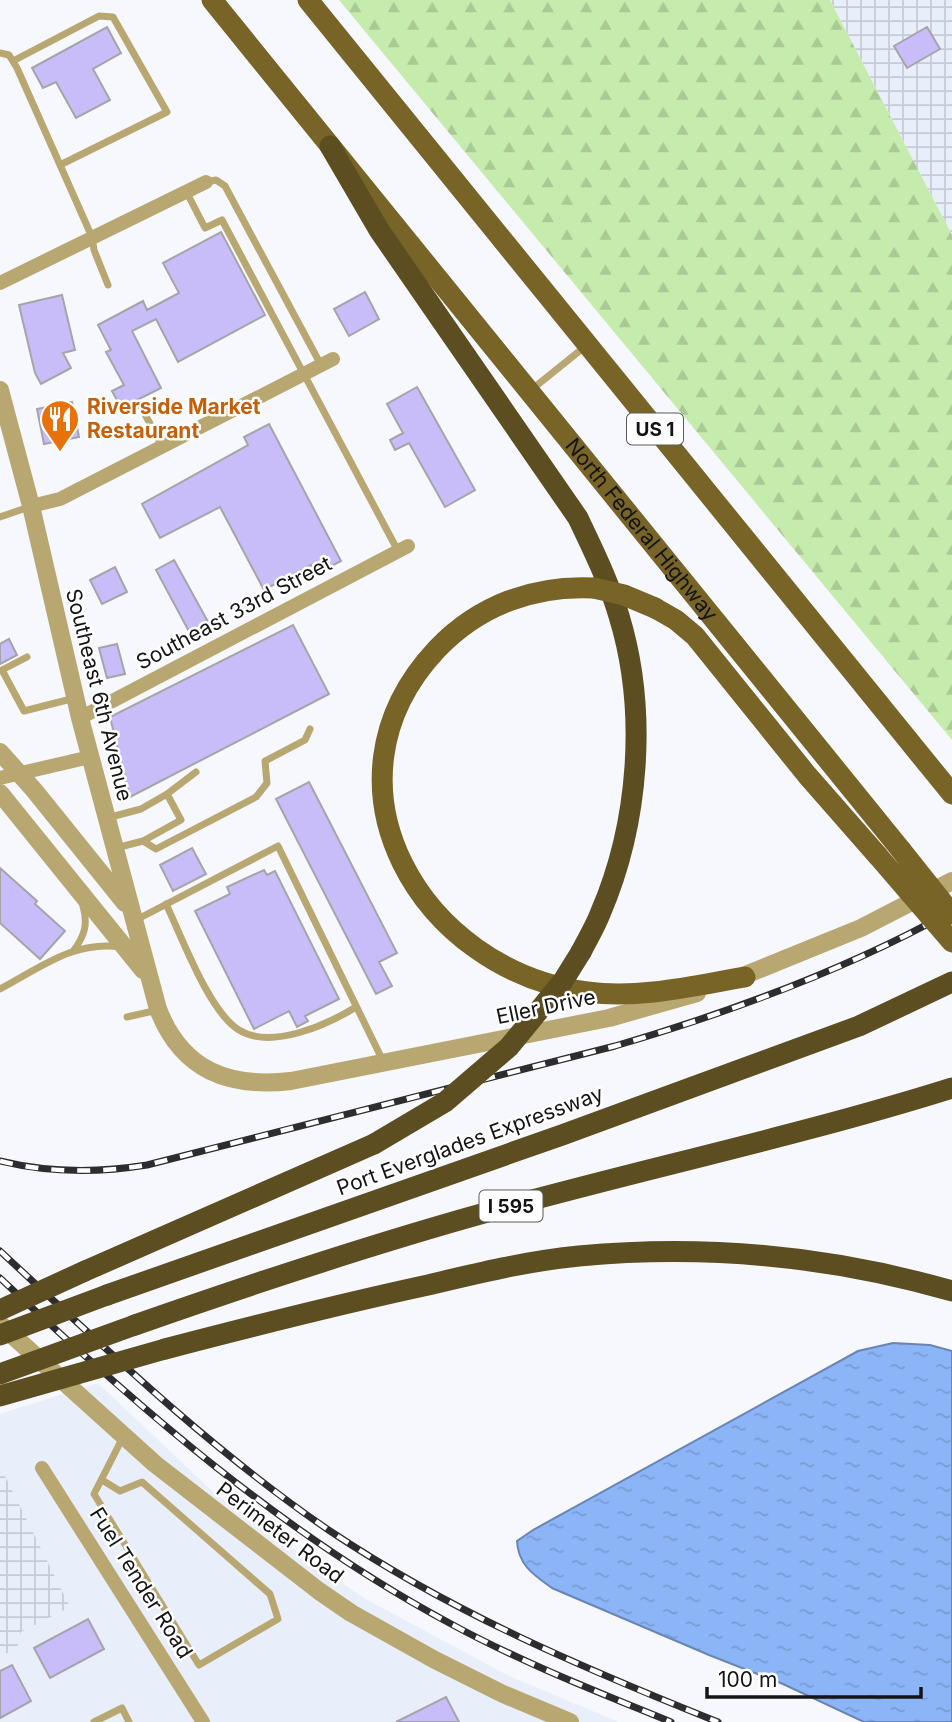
<svg xmlns="http://www.w3.org/2000/svg" width="952" height="1722" font-family="Inter,sans-serif">
	<defs>
		<pattern id="industrial-grid" width="8" height="8" patternUnits="userSpaceOnUse" patternTransform="scale(1.75)"><rect width="8" height="8" fill="#e9eefb"/><path d="M0 4h8M4 0v8" fill="none" stroke="#c7cbd6"/></pattern>
		<pattern id="forest-firs" width="22" height="20" patternUnits="userSpaceOnUse" patternTransform="scale(1.75)"><rect width="22" height="20" fill="#c6ecad"/><path d="M5 1l3.5 6h-7zM16 11l3.5 6h-7z" fill="#a9ca94"/></pattern>
		<pattern id="water-ripples" width="26" height="14" patternUnits="userSpaceOnUse" patternTransform="scale(1.75)"><rect width="26" height="14" fill="#8cb5f7"/><path d="M2 4q2-2 4 0t4 0M15 11q2-2 4 0t4 0" fill="none" stroke="#789bd3"/></pattern>
	</defs>
	<rect width="100%" height="100%" fill="#f6f8fe"/>
	<!-- built -->
	<path fill="#e9eefb" d="M98,1383l115,109 149,105 147,79 110,46h-619v-308z"/>
	<!-- industrial -->
	<path fill="url(#industrial-grid)" d="M830,0h122v235z
		M0,1466l70,141 -49,25 -4,16 -17,9z"/>
	<!-- forest -->
	<path fill="url(#forest-firs)" d="M339,0h491l122,235v505z"/>
	<!-- water -->
	<path fill="url(#water-ripples)" stroke="#6885b4" stroke-width="2" d="M893,1343l37,2 22,6v371h-88l-81,-38 -74,-29 -157,-67c-18,-13 -34,-23 -35,-47l16,-11 325,-179z"/>
	<!-- building -->
	<path fill="#c9bdf9" stroke="#a4a4a9" stroke-width="2" d="M107,27l14,26 -28,16 17,31 -34,18 -20,-36 -13,6 -11,-20z
		M927,27l13,22 -33,19 -13,-22z
		M221,232l44,83 -87,47 -22,-43 -24,12 29,57 -40,20 -9,-17 12,-6 -18,-33 5,-2 -13,-25 45,-24 4,9 32,-17 -16,-30z
		M365,292l14,27 -30,17 -15,-27z
		M62,295l13,55 -12,3 8,15 -30,16 -6,-11 -16,-68z
		M417,387l58,103 -30,17 -36,-64 -14,7 -5,-10 13,-7 -16,-29z
		M72,402l7,35 -35,7 -7,-35z
		M269,424l72,137 -25,13 -5,-9 -47,25 -44,-83 -60,31 -18,-34 106,-59 -4,-8z
		M174,560l38,69 -19,10 -37,-69z
		M115,567l12,25 -25,12 -12,-24z
		M293,625l36,69 -199,103 -20,-80z
		M9,639l8,16 -17,9v-20z
		M117,644l8,30 -18,4 -8,-30z
		M309,782l88,171 -18,9 13,24 -16,8 -100,-195z
		M192,848l14,26 -33,17 -13,-26z
		M0,868l37,33 -2,3 30,27 -25,28 -40,-36z
		M264,870l3,5 8,-4 64,128 -34,17 3,5 -11,6 -8,-16 -35,18 -59,-118 35,-17 -3,-7z
		M88,1619l16,30 -54,29 -16,-30z
		M12,1665l19,36 -31,17v-47z
		M446,1697l13,25h-63z"/>
	<g fill="none" stroke-linecap="round" stroke-linejoin="round">
		<!-- service -->
		<path stroke="#b9a771" stroke-width="7" d="M0,53l9,2 8,13 75,169 2,13 14,35
			M13,61l86,-45 14,1 54,95 -107,53
			M206,182l10,-2 9,6 96,179
			M186,191l19,37 17,-8 176,331
			M531,390l56,-45
			M140,405l22,41
			M0,517l29,-10
			M27,657l-25,13 22,41 51,-13
			M107,818l34,-9 26,-15 29,-22
			M143,841l13,8 100,-52 11,-14 -2,-22 40,-21 5,-11
			M116,848l27,-7 38,-21 -14,-26
			M166,904c16,33 43,108 73,126 32,20 88,-5 117,-23
			M134,921l144,-75 105,215
			M74,950c11,-15 14,-26 9,-44
			M0,989c40,-21 74,-49 121,-42
			M127,1017l31,-7
			M102,1480l18,11 22,-9 128,112 8,25 -79,46 -105,-171 29,-57
			M94,1722l28,-14 7,14"/>
		<!-- minor -->
		<path stroke="#b9a771" stroke-width="14" d="M0,283l206,-101
			M31,506l29,-7 273,-140
			M80,718l328,-172
			M0,778l90,-21
			M42,1468l161,254"/>
		<!-- tertiary -->
		<path stroke="#b9a771" stroke-width="18" d="M0,390l31,116 49,212 78,291c24,62 71,79 133,72l318,-63 88,-25
			M0,752l34,38 91,113
			M0,793l143,177
			M733,980l128,-52 91,-47
			M0,1324l155,140 164,127 32,22 84,47 68,34 67,28"/>
		<!-- primary -->
		<g stroke="#786426" stroke-width="21">
			<path id="s1" d="M212,0l689,850"/>
			<path d="M308,0l644,794"/>
			<path d="M594,588c-60,-3 -115,17 -157,61 -127,135 -15,322 150,343 53,7 106,-6 158,-15"/>
			<path d="M655,608l21,12 19,16 112,139 71,81"/>
		</g>
		<!-- motorway -->
		<path stroke="#5c4e20" stroke-width="21" d="M330,146l49,84 199,288c15,32 31,64 41,98 29,95 20,208 -19,298 -5,13 -13,26 -19,38
			M85,1271l289,-127
			M107,1295l455,-160 297,-109 93,-44
			M135,1325c117,-41 234,-80 353,-113 154,-43 311,-76 464,-124
			M165,1349c88,-23 175,-45 263,-64 50,-12 100,-24 151,-29 127,-12 251,0 373,35"/>
		<defs>
			<path id="rail" d="M0,1161c49,12 97,12 147,4l468,-119c116,-34 231,-76 337,-135
				M0,1251c106,98 211,199 330,280 121,81 253,137 388,191
				M0,1278c139,130 284,257 453,347 70,38 145,67 218,97"/>
		</defs>
		<!-- rail casing -->
		<use href="#rail" stroke="#2d2d2f" stroke-width="7"/>
		<!-- rail -->
		<use href="#rail" stroke="#fff" stroke-width="4.5" stroke-dasharray="13" stroke-linecap="butt"/>
		<!-- primary-bridge -->
		<path stroke="#786426" stroke-width="21" d="M594,588l30,7 31,13
			M901,850l51,64
			M878,856l74,86"/>
		<!-- motorway-bridge -->
		<path stroke="#5c4e20" stroke-width="21" d="M374,1144l71,-42 64,-55 54,-66 18,-29
			M0,1310l85,-39
			M0,1335l107,-40
			M0,1374l135,-49
			M0,1396l165,-47"/>
	</g>
	<!-- icons -->
	<defs>
		<symbol id="restaurant-pin" viewBox="-11 -11 22 30"><path d="M0 17L-7.5 6A9.5 9.5 0 1 1 7.5 6Z" fill="#e8710a" stroke="#fff"/><path d="M-5-6h1v4h1v-4h1v4h1v-4h1v5L-1.5 .5V6h-2V.5L-5-1ZM5-6V6H3V1.5H1.5Q1.5-4 5-6Z" fill="#fff"/></symbol>
	</defs>
	<g fill-rule="evenodd">
		<use href="#restaurant-pin" x="38" y="397" width="44" height="60"/>
	</g>
	<g text-anchor="middle" stroke-width="5" stroke-linejoin="round" paint-order="stroke">
		<!-- shield labels -->
		<g fill="#fff" stroke="#5a5a5c" stroke-width="2">
			<rect x="627" y="413.5" width="56" height="31" rx="5"/>
			<rect x="479.5" y="1190.5" width="63" height="31" rx="5"/>
		</g>
		<g font-size="19" font-weight="bold" fill="#141416">
			<text x="655" y="436">US 1</text>
			<text x="511" y="1213">I 595</text>
		</g>
		<!-- food labels -->
		<g font-size="21" font-weight="bold" fill="#c56008" stroke="#fff" text-anchor="start">
			<text x="87" y="414">Riverside Market<tspan x="87" dy="24">Restaurant</tspan></text>
		</g>
		<!-- street labels -->
		<g font-size="21" fill="#141416" stroke="#fff">
			<text dy="7" stroke="none"><textPath href="#s1" startOffset="682">North Federal Highway</textPath></text>
			<text transform="translate(234 613) rotate(-28)" y="7">Southeast 33rd Street</text>
			<text transform="translate(99 695) rotate(76)" y="7">Southeast 6th Avenue</text>
			<text transform="translate(546 1007) rotate(-12)" y="7">Eller Drive</text>
			<text transform="translate(470 1141) rotate(-20)" y="7">Port Everglades Expressway</text>
			<text transform="translate(280 1533) rotate(37)" y="7">Perimeter Road</text>
			<text transform="translate(141 1583) rotate(58)" y="7">Fuel Tender Road</text>
		</g>
	</g>
	<!-- scale -->
	<path d="M707 1687v10h214v-10" fill="none" stroke="#141416" stroke-width="3.5"/>
	<text x="718" y="1687" font-size="21" fill="#141416" stroke="#ffffff" stroke-width="5" paint-order="stroke">100 m</text>
</svg>
